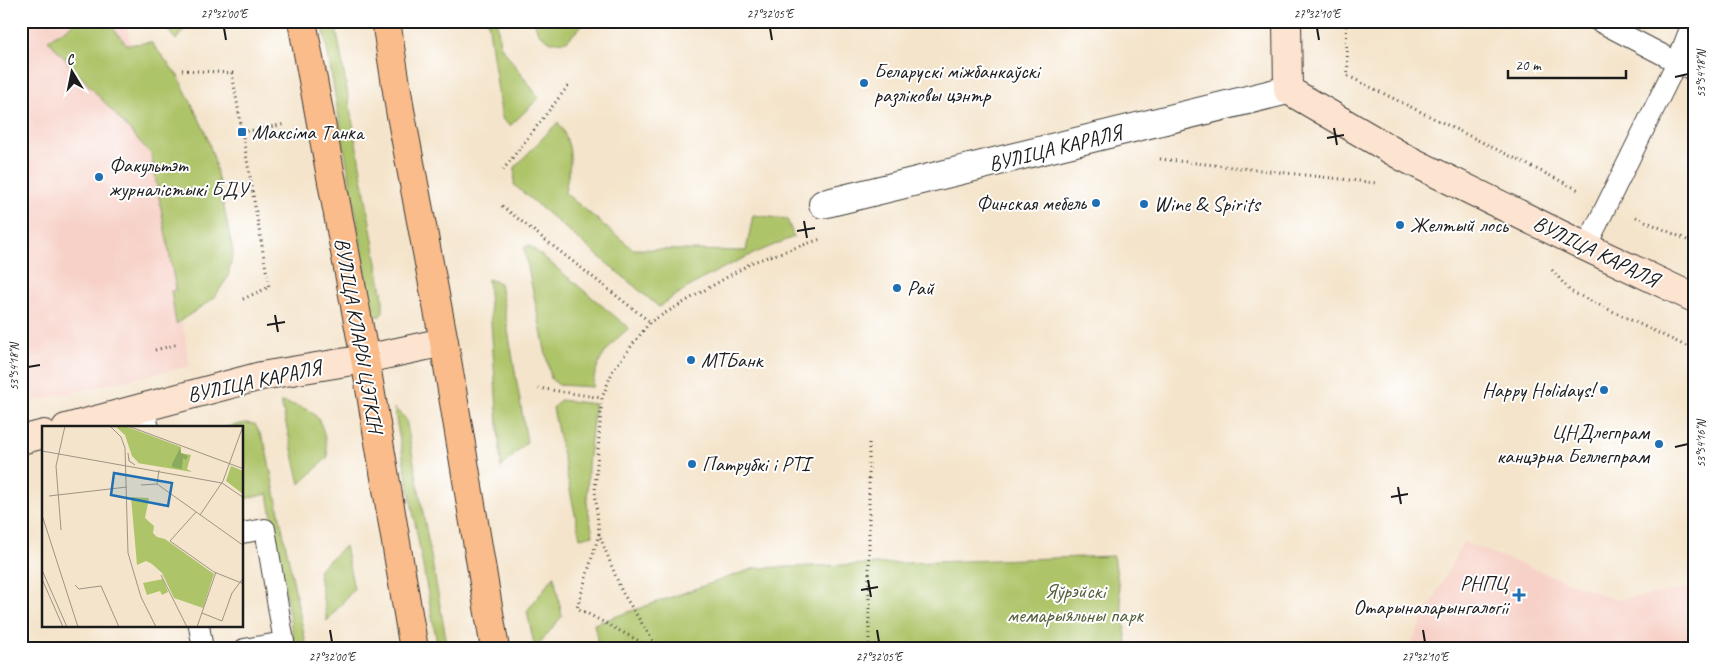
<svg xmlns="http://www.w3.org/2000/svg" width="1715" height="670" font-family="Caveat,sans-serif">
	<rect width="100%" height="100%" fill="#fff"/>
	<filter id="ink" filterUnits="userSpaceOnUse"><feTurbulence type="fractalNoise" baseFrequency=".02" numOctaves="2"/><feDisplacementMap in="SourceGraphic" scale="10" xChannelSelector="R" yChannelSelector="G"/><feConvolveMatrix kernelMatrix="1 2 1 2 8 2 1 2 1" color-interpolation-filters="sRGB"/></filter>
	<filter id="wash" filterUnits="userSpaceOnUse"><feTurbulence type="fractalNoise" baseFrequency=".0096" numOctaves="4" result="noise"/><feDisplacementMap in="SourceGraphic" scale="20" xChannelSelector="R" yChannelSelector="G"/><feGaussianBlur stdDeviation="1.12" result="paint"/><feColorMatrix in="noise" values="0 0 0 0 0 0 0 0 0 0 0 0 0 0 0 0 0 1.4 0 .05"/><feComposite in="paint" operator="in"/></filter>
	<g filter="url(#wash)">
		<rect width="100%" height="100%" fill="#f4e4cb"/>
		<!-- built -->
		<path fill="#f7d1c7" d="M21,21h105l64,345 -169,38z
			M1463,542l153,58 78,-12v61h-286z"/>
		<!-- green -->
		<path fill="#aec469" stroke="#657042" d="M79,21h28l20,24 24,-3 27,34 27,55 9,28 19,93 -5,25 -14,21 -38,26 -5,-33 5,-1 -25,-136 -103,-114z
			M160,21h30l-14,19z
			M322,21h13l48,277v14l-4,5 -9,-6 -6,-50z
			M488,21h9l3,24 39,53 -29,28 -8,-7z
			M534,21h52l-19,20 -16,1 -13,-9z
			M558,122c18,30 12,39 7,71l68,56 113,2 7,-36 34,4 7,18c-48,19 -93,39 -135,70l-145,-122 1,-18z
			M529,245l100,83c-19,16 -35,34 -36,59l-34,-2 -8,-6 -27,-131z
			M488,279l12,4 27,159 -26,26z
			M560,400l35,4 -7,61 -1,39 6,31 -13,3 -27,-130z
			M281,402c40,8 41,16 47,55l-28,27z
			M394,408l12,11 42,230h-10z
			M246,423l9,1 10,20 42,205h-12l-27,-155 -25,5 -1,-71h-19z
			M345,546l9,43 -27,32 -9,-51z
			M1114,556l14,93h-529l-5,-25 161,-56z
			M554,576l8,40 -27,33 -8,-38z"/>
	</g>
	<g filter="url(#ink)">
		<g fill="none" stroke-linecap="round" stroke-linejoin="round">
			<defs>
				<path id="lane" d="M1598,21l96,50
					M1586,247l91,-185 16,-41
					M143,406l6,22
					M242,533l23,-4 19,113 -40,7
					M199,626l4,23"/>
				<path id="street" d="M823,204l465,-114"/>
				<path id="secondary" d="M1287,21l1,69 115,67 183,90 108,51
					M66,428l195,-52 104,-17 79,-17
					M21,440l23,-6"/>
				<path id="primary" d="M302,21l63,338 49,290
					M386,21l14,89 44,232 51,307"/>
			</defs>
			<!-- lane casing -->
			<use href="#lane" stroke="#3c3a36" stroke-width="22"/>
			<!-- street casing -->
			<use href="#street" stroke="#3c3a36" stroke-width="30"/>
			<!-- secondary casing -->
			<use href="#secondary" stroke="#3c3a36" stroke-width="30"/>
			<!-- primary casing -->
			<use href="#primary" stroke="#3c3a36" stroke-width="30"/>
			<!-- path -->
			<path stroke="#3c3a36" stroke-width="3" stroke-dasharray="1 4" stroke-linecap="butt" d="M1346,21l2,55 233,115
				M182,70l50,3 37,214 -28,13
				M242,132l44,-8
				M1160,159l217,24
				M503,170l65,-84
				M502,206l148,116
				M1636,217l58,26
				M1552,270l18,21 124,59
				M155,350l24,-6
				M538,388l64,10
				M599,534l-22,74 77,41
				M658,649l-36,-57 -23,-58 -4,-43 7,-93 11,-28 37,-48 103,-60 68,-23
				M869,649v-206"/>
			<!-- lane -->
			<use href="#lane" stroke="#fff" stroke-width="20"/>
			<!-- street -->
			<use href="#street" stroke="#fff" stroke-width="28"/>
			<!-- secondary -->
			<use href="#secondary" stroke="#fde4d0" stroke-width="28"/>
			<!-- primary -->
			<use href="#primary" stroke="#f9bc8a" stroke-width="28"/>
		</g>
	</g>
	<!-- ticks -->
	<path fill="none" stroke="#1c1c1c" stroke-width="2" d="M224,28l2,12M770,28l2,12M1317,28l2,12M1675,77l13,-3M1334,128l3,17M1327,138l17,-3M804,221l3,17M797,231l18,-3M275,315l3,17M267,325l18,-3M28,367l12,-2M1675,447l13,-3M1398,487l3,17M1391,497l17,-3M868,580l3,17M861,590l17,-3M330,630l2,12M877,630l2,12M1423,630l2,12"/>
	<!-- markers -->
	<g fill="#1f6fb2" stroke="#fff" stroke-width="2">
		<circle cx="864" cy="83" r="5"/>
		<rect x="237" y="127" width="10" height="10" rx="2.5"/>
		<circle cx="99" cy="177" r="5"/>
		<circle cx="1096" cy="203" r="5"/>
		<circle cx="1144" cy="204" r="5"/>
		<circle cx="1400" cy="225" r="5"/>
		<circle cx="897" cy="288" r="5"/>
		<circle cx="691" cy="360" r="5"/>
		<circle cx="1604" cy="390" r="5"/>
		<circle cx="1659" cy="444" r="5"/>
		<circle cx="692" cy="464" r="5"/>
		<path d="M1516.5 587.5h5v5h5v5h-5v5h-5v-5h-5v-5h5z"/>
	</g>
	<g text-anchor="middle" stroke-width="4" stroke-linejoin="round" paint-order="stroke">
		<!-- poi labels -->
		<g font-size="21" fill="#1c1c1c" stroke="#fff" text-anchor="start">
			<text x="874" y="78">Беларускі міжбанкаўскі<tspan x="874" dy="24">разліковы цэнтр</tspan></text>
			<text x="252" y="139">Максіма Танка</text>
			<text x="109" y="172">Факультэт<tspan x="109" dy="24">журналістыкі БДУ</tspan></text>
			<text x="1086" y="210" text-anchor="end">Финская мебель</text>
			<text x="1154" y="211">Wine &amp; Spirits</text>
			<text x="1410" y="232">Желтый лось</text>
			<text x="907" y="295">Рай</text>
			<text x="701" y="367">МТБанк</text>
			<text x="1594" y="397" text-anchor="end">Happy Holidays!</text>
			<text x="1649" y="439" text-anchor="end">ЦНДлегпрам<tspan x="1649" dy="24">канцэрна Беллегпрам</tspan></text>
			<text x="702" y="471">Патрубкі і РТІ</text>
			<text x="1508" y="590" text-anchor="end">РНПЦ<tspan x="1508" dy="24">Отарыналарынгалогіі</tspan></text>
		</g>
		<!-- street labels -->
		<g font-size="21" fill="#1c1c1c" stroke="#fff">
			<text transform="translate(1055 148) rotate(-14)" y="7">ВУЛІЦА КАРАЛЯ</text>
			<text transform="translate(1596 251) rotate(26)" y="7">ВУЛІЦА КАРАЛЯ</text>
			<text transform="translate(359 335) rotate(80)" y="7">ВУЛІЦА КЛАРЫ ЦЭТКІН</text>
			<text transform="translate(254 381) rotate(-12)" y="7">ВУЛІЦА КАРАЛЯ</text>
		</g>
		<!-- park labels -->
		<g font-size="21" fill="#565f3b" stroke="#fff">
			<text x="1075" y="598">Яўрэйскі<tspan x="1075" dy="24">мемарыяльны парк</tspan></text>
		</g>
	</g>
	<!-- overview -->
	<g transform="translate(42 426)">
		<rect width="201" height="201" fill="#f4e4cb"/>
		<path d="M73,0h10l56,21v6l10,2 -4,14 5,3 -61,-10 -2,-2v-3l1,5 9,1 -7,-7 -7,-21zM189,40l12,5v23l-17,-13zM89,71l18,1 -4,20 9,8 -1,7 4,4 8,2 49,35 -11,34 -29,-10 -12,-25 -10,-9 -6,-3 -9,4zM121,153l5,13 -6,3 -2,-4 -13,4 -4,-12z" fill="#aec469"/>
		<path d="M138,22l1,5 7,3 -2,4 -3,-2 -1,11 -10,-2v-3z" fill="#8aaa5d"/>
		<path fill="none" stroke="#9e9485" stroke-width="1" d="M68,0l11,11 4,11 3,105 13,44 15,30M86,0l116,43M0,25l180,32 22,15M86,27l1,8 6,4M117,44l-2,14 87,62M99,59l16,-1M7,70l78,-9M154,86l-26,29 44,31 30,12M0,89l36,112M158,89l23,-34 20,-55M19,104l-5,-64 9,-40M0,144l25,57M119,149l26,52M0,153l21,48M33,159l4,4 22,-3 18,41M160,187l20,8 10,-28 12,-16M155,201l19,-55"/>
		<path fill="#1f6fb2" fill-opacity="0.15" stroke="#1f6fb2" stroke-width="2.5" d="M72,47l58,10 -4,23 -57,-11z"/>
		<rect width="201" height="201" fill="none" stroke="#1c1c1c" stroke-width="2.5"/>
	</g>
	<!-- margin -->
	<rect width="1715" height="670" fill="none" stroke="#fff" stroke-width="55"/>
	<!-- north arrow -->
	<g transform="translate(72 72) rotate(350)" stroke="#ffffff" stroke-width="4" paint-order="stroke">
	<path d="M0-4L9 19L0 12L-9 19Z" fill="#1c1c1c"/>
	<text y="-8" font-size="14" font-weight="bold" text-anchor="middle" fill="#1c1c1c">С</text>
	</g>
	<!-- scale -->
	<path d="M1508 70v8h118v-8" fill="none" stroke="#1c1c1c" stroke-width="2.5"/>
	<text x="1515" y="70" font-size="15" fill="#1c1c1c" stroke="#ffffff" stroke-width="4" paint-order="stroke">20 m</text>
	<rect x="28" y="28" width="1660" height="614" fill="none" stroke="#1c1c1c" stroke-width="2"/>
	<g font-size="12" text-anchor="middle" fill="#1c1c1c">
		<text x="224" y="18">27°32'00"E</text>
		<text x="770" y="18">27°32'05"E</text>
		<text x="1317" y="18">27°32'10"E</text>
		<text transform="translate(1701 74) rotate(-90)" y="4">53°54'18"N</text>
		<text transform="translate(14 367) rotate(-90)" y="4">53°54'18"N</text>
		<text transform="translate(1701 444) rotate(-90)" y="4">53°54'16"N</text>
		<text x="332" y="661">27°32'00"E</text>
		<text x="879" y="661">27°32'05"E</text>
		<text x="1425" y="661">27°32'10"E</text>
	</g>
</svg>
